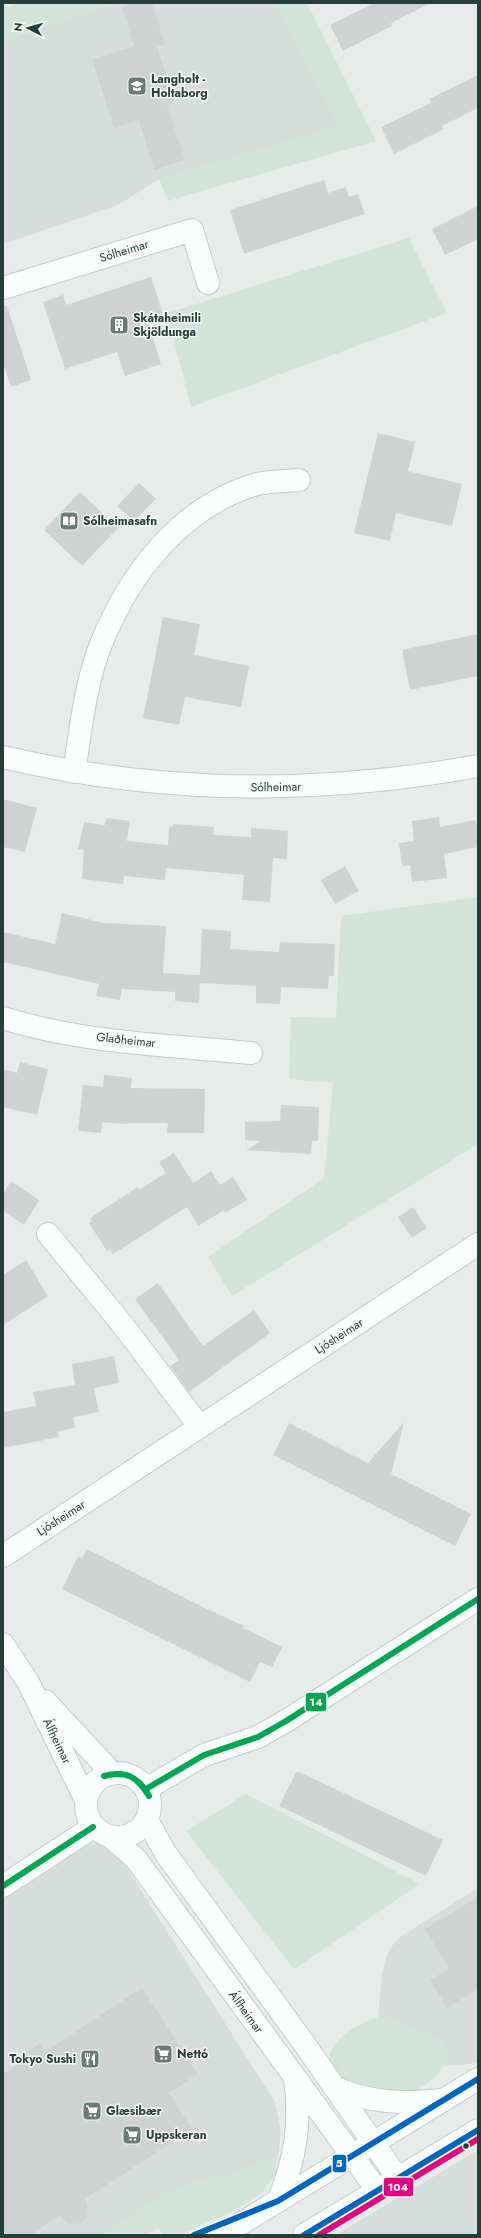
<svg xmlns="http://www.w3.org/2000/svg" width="481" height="2238" font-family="Jost,sans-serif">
	<rect width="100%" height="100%" fill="#e7ecea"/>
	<!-- built -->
	<path fill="#d6ddda" d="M118,3h157l64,123 -180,53 -41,26 -115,39v-204z
		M108,1838l167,264 6,30 -3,25 -20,6 -18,10 -42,8 -41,17 -53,37h-101v-336l79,-52z
		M478,1888l-1,175 -32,3 4,-10 -7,-15 -55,-23 -9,-1 4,-42 4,-17 5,-11 9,-10z
		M478,2150v85h-142l8,-5z"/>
	<!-- green -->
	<path fill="#d2e3d9" d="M20,3h98l-115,37v-32z
		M275,3h32l69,138 -208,60 -9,-22 179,-53z
		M409,238l38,75 -256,94 -24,-94z
		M478,897v247l-246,152 -24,-39 116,-79 9,-95 -44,-4 2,-62 45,1 5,-102z
		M246,1794l174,90 -126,85 -108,-138z
		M378,2017l9,1 55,23 7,15c-8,22 -36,42 -60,39 -8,-1 -16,-4 -24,-6 -6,-2 -18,-3 -23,-7 -35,-31 10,-55 36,-65z
		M278,2157l-4,19 -12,17 -29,18 -54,24h-16l-5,-7 -13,7h-41l53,-37 41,-17 42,-8 18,-10z"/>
	<!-- building -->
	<path fill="#ced3d1" d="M133,3h19l13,41 -8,3 18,55 -8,3 18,55 -31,10 -15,-50 -25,8 -22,-69 42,-13 -12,-39z
		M374,3h57l-40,20 1,3 -49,25 -13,-26z
		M478,75v33l-36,18 2,3 -50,25 -13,-27 50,-24 -2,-4z
		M324,180l4,13 18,-6 3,10 9,-3 7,20 -121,40 -14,-44z
		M478,206v33l-33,16 -13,-26z
		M151,277l12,37 -16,5 14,45 -36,12 -8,-24 -52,17 -22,-67 20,-7 3,10z
		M3,306h4l24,74 -20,7 -8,-24z
		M378,433l37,9 -7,29 54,13 -10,42 -56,-13 -6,28 -36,-8z
		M139,483l17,16 -22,22 -17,-15z
		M80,492l38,36 -36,38 -38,-36z
		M163,617l37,7 -6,31 55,11 -8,41 -56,-10 -6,28 -36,-7z
		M478,634v42l-68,14 -8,-40z
		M3,799l34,9 -12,44 -22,-5z
		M439,817l1,10 36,-7v4h2v23l-34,7 3,24 -35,4 -2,-17 -8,1 -3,-23 15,-2 -2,-20z
		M106,818l24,3 -3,20 41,4 1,-18h3l1,-3 41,3 -1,8 38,2v-9l37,3 -1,28 -14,-1 -3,44 -28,-2 2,-25 -78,-7 -1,12 -41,-4 -1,8 -41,-5 2,-29 -6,-1 6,-27 21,3z
		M345,866l14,25 -24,13 -14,-24z
		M62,913l42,10 62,3 -3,47 37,2 2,-46 29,2 -1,18 49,3 1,-10 55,2 -1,32h-5l-1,13 -47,-2 -1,17 -24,-1v-17l-56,-3 -1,20 -24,-2v-9l-53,-3 -2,11 -24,-4 3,-12 -96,-22v-30l52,12z
		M20,1062l28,7 -11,46 -34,-8v-38l14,4z
		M104,1075l28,3 -1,10 74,1 -1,44h-37l1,-10h-40v1l-26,-2 -1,11 -23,-2 5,-46 20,2z
		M281,1105l38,2 -1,34h-6l-1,13 -65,-4 15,-9 -16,-1v-18l35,-1z
		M174,1153l19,30 18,-12 9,14 13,-8 14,23 -22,13 -1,-3 -26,16 -11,-19 -74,47 -3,-4 -3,1 -18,-28 3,-2 -2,-3 48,-31 1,3 27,-17 -7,-11z
		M11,1181l28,19 -15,25 -21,-14v-17z
		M413,1207l14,21 -15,10 -14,-21z
		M26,1260l22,36 -45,29v-50z
		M158,1283l45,63 51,-36 16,23 -81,59 -19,-26 9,-6 -44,-61z
		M114,1356l5,27 -25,5 5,24 -26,5 2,11 -17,3 1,6 -56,11v-36l33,-6 -3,-14 42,-7 -3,-21z
		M404,1422l-13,52 80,40 -16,32 -182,-91 16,-32 79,40z
		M87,1549l122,61 35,16 -1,2 39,19 -10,20 -12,-5 -10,20 -188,-93 16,-33 4,2z
		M297,1771l146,69 -17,36 -147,-70z
		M478,1897v92l-31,19 -17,-28 19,-11 -24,-40z
		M142,1988l56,86 -29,19 23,36 -107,70 3,11 -1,7 -5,5 -7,2 -8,-1 -7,-8 -29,20h-28v-161l25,-16 -3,-5 15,-10 5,9z"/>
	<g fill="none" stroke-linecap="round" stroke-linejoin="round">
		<defs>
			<path id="street" d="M3,288l189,-58 16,53
				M3,757c157,37 316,38 475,9
				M74,772c7,-43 11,-88 27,-128 28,-70 80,-138 156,-160 13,-3 29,-3 42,-4
				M3,1018c79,25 166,27 248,35
				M48,1234l74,90 78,103
				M3,1556l475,-312
				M146,1789l58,-34 54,-18 28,-16 192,-122
				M3,1886l90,-59"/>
			<path id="secondary" d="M3,1644l25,38 58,118
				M45,1701l67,72
				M86 1805a32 32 0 1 1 64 0a32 32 0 1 1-64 0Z
				M147,1820l19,34 137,188 94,135
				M112,1838l24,21 241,331
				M334,2087c34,16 70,17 107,13
				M278,2201c18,-43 23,-78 17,-123
				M222,2235l256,-156
				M304,2235l174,-105"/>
		</defs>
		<!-- street casing -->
		<use href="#street" stroke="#c4c9c7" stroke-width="24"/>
		<!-- secondary casing -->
		<use href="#secondary" stroke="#c4cac8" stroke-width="24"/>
		<!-- street -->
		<use href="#street" stroke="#fbfcfc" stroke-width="22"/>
		<!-- secondary -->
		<use href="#secondary" stroke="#fbfcfc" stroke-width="22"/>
		<defs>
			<path id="bus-1" d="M104,1776c21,-6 35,1 45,20
				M104,1776c23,-6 33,1 45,20
				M146,1789l58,-34 54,-18 28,-16 192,-122
				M3,1886l90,-59"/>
			<path id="bus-2" d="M194,2235l84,-34 200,-122
				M304,2235l174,-105"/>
			<path id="bus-3" d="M319,2235l159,-96"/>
		</defs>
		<!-- bus-1 casing -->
		<use href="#bus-1" stroke="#f6faf8" stroke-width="9"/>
		<!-- bus-2 casing -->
		<use href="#bus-2" stroke="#f6faf8" stroke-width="9"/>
		<!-- bus-3 casing -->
		<use href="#bus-3" stroke="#f6faf8" stroke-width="9"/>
		<!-- bus-1 -->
		<use href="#bus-1" stroke="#00a651" stroke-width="6"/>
		<!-- bus-2 -->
		<use href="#bus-2" stroke="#0065bd" stroke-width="6"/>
		<!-- bus-3 -->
		<use href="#bus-3" stroke="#e5007d" stroke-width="6"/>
	</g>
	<!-- icons -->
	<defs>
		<symbol id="school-square" viewBox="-11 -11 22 22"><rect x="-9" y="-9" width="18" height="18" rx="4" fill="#6a7a77" stroke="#f6faf8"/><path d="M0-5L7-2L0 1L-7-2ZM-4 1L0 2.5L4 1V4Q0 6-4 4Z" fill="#fff"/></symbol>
		<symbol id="building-square" viewBox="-11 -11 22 22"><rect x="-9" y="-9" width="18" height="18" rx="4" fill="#6a7a77" stroke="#f6faf8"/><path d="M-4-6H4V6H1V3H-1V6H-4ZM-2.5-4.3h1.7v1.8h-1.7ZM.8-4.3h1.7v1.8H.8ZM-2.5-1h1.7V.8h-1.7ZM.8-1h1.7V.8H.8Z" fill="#fff"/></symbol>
		<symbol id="library-square" viewBox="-11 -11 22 22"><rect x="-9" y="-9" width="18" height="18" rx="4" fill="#6a7a77" stroke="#f6faf8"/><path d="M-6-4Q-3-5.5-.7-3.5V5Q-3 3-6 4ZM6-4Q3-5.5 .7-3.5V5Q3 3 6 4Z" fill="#fff"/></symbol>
		<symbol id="supermarket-square" viewBox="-11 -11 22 22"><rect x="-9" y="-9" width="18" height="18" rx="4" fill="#6a7a77" stroke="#f6faf8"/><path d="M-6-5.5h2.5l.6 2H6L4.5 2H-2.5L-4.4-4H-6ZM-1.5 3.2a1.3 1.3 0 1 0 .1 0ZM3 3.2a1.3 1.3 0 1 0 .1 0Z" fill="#fff"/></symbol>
		<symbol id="restaurant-square" viewBox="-11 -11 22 22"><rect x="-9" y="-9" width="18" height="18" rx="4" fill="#6a7a77" stroke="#f6faf8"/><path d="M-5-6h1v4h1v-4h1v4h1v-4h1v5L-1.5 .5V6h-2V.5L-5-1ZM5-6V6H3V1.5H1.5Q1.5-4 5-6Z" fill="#fff"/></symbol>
	</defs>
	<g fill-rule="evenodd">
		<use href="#school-square" x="126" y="75" width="22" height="22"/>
		<use href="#building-square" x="108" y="314" width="22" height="22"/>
		<use href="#library-square" x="58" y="510" width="22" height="22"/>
		<use href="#supermarket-square" x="152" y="2043" width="22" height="22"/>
		<use href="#restaurant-square" x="79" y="2048" width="22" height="22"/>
		<use href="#supermarket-square" x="81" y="2100" width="22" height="22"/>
		<use href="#supermarket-square" x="121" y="2124" width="22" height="22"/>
	</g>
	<!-- markers -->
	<circle fill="#263d39" stroke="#f6faf8" stroke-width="1.5" cx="466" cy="2146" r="3.5"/>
	<g text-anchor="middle" stroke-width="3" stroke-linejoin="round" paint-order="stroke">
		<!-- poi labels -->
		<g font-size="12" font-weight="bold" fill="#263d39" stroke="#f6faf8" text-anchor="start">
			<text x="151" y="83">Langholt -<tspan x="151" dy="14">Holtaborg</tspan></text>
			<text x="133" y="322">Skátaheimili<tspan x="133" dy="14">Skjöldunga</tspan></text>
			<text x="83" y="525">Sólheimasafn</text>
			<text x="177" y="2058">Nettó</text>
			<text x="76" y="2063" text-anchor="end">Tokyo Sushi</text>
			<text x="106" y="2115">Glæsibær</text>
			<text x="146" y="2139">Uppskeran</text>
		</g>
		<!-- street labels -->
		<g font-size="12" fill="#263d39" stroke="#f6faf8">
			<text transform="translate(124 251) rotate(-17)" y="4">Sólheimar</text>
			<text transform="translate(276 787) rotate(-1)" y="4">Sólheimar</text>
			<text transform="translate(126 1040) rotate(6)" y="4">Glaðheimar</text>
			<text transform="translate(339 1336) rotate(-33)" y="4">Ljósheimar</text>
			<text transform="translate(61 1518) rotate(-33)" y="4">Ljósheimar</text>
			<text transform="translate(57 1741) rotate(64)" y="4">Álfheimar</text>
			<text transform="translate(246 2012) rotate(54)" y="4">Álfheimar</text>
		</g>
	</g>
	<g stroke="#f6faf8" stroke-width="1.5">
		<rect x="305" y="1692" width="22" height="20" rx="4" fill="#00a651"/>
		<rect x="332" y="2154" width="15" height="19" rx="4" fill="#0065bd"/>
		<rect x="383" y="2177" width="31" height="20" rx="4" fill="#e5007d"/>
	</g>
	<g font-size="11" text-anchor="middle" font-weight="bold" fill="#fff">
		<text x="316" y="1706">14</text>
		<text x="339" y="2167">5</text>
		<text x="398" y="2191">104</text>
	</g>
	<!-- border -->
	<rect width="481" height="2238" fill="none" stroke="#263d39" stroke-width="8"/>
	<!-- north arrow -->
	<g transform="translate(28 28) rotate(276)" stroke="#f6faf8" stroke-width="3" paint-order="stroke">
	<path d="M0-3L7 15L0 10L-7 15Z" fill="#263d39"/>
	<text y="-6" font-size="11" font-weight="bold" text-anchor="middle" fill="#263d39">N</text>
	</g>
</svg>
